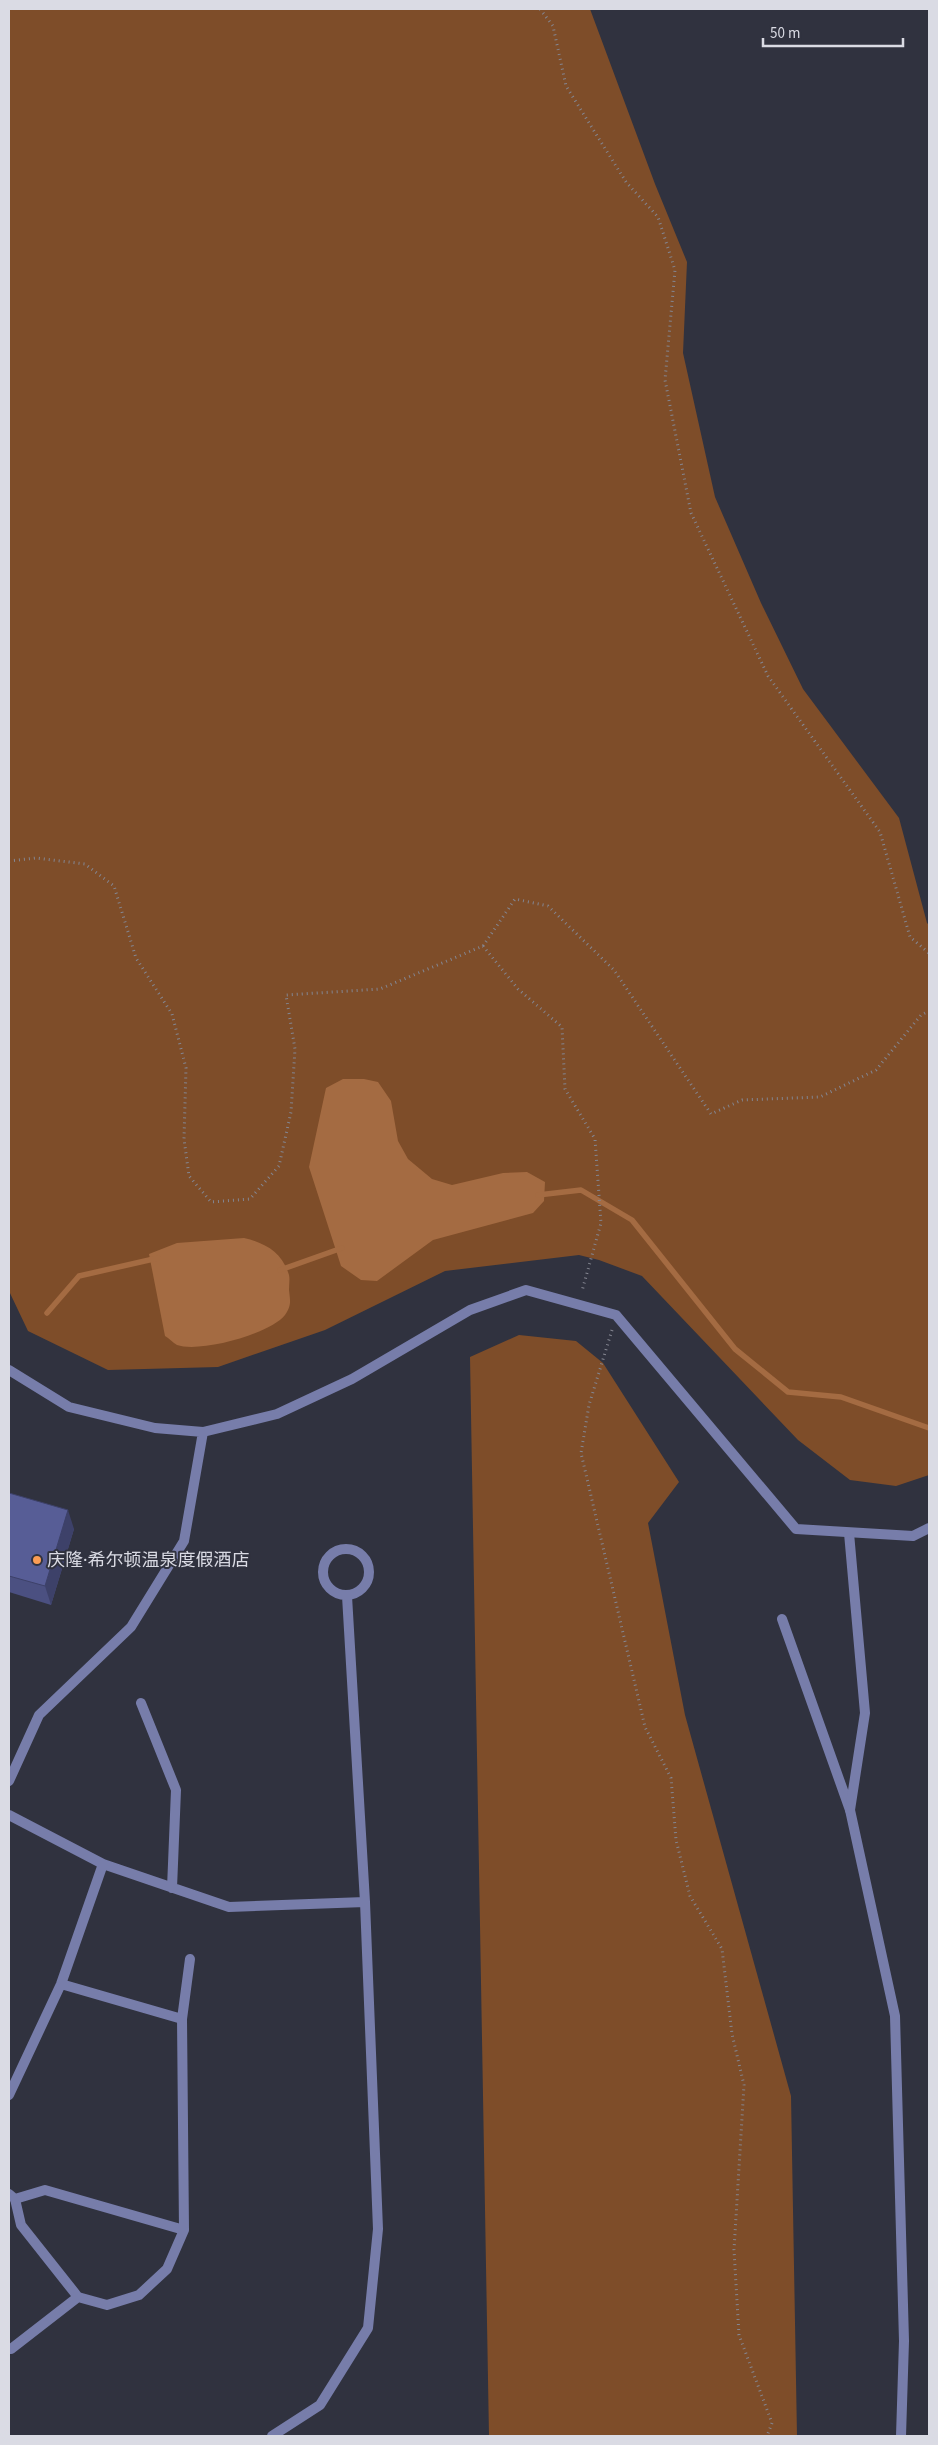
<svg xmlns="http://www.w3.org/2000/svg" width="938" height="2445" font-family="'Source Sans 3','Noto Sans SC',sans-serif">
	<rect width="100%" height="100%" fill="#30323f"/>
	<!-- green -->
	<path fill="#7e4d29" d="M9,9h581l65,175 32,78 -4,91 32,144 46,106 42,86 96,129 28,105 2,2v550l-33,11 -46,-6 -52,-40 -156,-164 -43,-16 -20,-5 -134,16 -120,59 -107,37 -110,3 -80,-39 -19,-40z
		M519,1335l57,6 27,22 76,119 -31,41 37,192 106,381 6,340h-308l-19,-1079z"/>
	<!-- water -->
	<path fill="#a46b42" d="M343,1079h21l14,3 13,19 7,40 10,18 24,20 20,6 51,-12 24,-1 18,10 -1,19 -11,12 -100,27 -56,41 -16,-1 -20,-14 -32,-99 17,-79z
		M244,1238c21,5 38,14 45,37 1,4 0,10 0,15 1,10 3,15 -4,25 -15,19 -85,38 -108,30 -4,-2 -8,-7 -12,-9l-16,-82 28,-11z"/>
	<g fill="none" stroke-linecap="round" stroke-linejoin="round">
		<!-- stream -->
		<path stroke="#a46b42" stroke-width="5.5" d="M538,1195l43,-5 51,30 103,129 53,43 53,5 88,31
			M280,1270l62,-22
			M47,1313l32,-37 79,-18"/>
		<!-- path -->
		<path stroke="#848691" stroke-width="3" stroke-dasharray="1 4" stroke-linecap="butt" d="M540,9l13,17 13,60 60,96 32,35 17,53 -10,110 26,133 77,163 112,156 30,105 19,16
			M9,861l27,-3 49,6 29,22 22,72 36,56 14,54 -2,71 5,37 22,26 39,-3 29,-33 12,-54 4,-63 -9,-54 94,-6 103,-43 35,43 44,38 3,62 30,50 6,84 -19,68
			M483,946l32,-47 33,7 66,64 97,144 31,-14 78,-3 56,-27 45,-55 8,-4
			M612,1330l-23,75 -8,48 64,274 26,51 5,62 14,56 32,53 10,85 12,51 -10,165 5,85 33,88 -5,13"/>
		<!-- service -->
		<path stroke="#777daa" stroke-width="10" d="M323 1572a23 23 0 1 1 46 0a23 23 0 1 1-46 0Z
			M782,1619l68,191
			M141,1703l35,87 -4,98
			M9,1815l94,49 126,43 136,-5
			M61,1984l121,35
			M9,2095l52,-111 42,-120
			M9,2194l6,5 6,26 57,72 29,8 32,-10 28,-26 17,-39 -2,-211 8,-60
			M15,2199l30,-9 139,40
			M11,2349l67,-52
			M272,2436l48,-31 48,-77 10,-99 -13,-327 -18,-306"/>
		<!-- minor -->
		<path stroke="#777daa" stroke-width="10" d="M849,1533l16,180 -15,97 45,206 9,325 -3,95"/>
		<!-- tertiary -->
		<path stroke="#777daa" stroke-width="10" d="M9,1370l60,37 86,21 48,4 74,-18 75,-35 118,-69 56,-20 90,25 180,214 117,7 16,-8
			M9,1781l30,-66 92,-88 53,-86 19,-109"/>
	</g>
	<!-- wall -->
	<path fill="#4b5081" d="M9,1493l65,36 -23,76 -42,-13z"/>
	<!-- shaded-wall -->
	<path fill="#3d4169" d="M68,1510l6,19 -23,76 -6,-19z"/>
	<!-- building -->
	<path fill="#575d96" stroke="#3d4169" d="M9,1493l59,17 -23,76 -36,-10z"/>
	<!-- markers -->
	<circle fill="#fc9d54" stroke="#30323f" stroke-width="2" cx="37" cy="1560" r="5"/>
	<g text-anchor="middle" stroke-width="4" stroke-linejoin="round" paint-order="stroke">
		<!-- poi labels -->
		<g font-size="18" fill="#dadbe4" stroke="#30323f" text-anchor="start">
			<text x="47" y="1566">庆隆·希尔顿温泉度假酒店</text>
		</g>
	</g>
	<!-- border -->
	<rect width="938" height="2445" fill="none" stroke="#dadbe4" stroke-width="20"/>
	<!-- scale -->
	<path d="M763 38v8h140v-8" fill="none" stroke="#dadbe4" stroke-width="2.5"/>
	<text x="770" y="38" font-size="15" fill="#dadbe4" stroke="#30323f" stroke-width="4" paint-order="stroke">50 m</text>
</svg>
